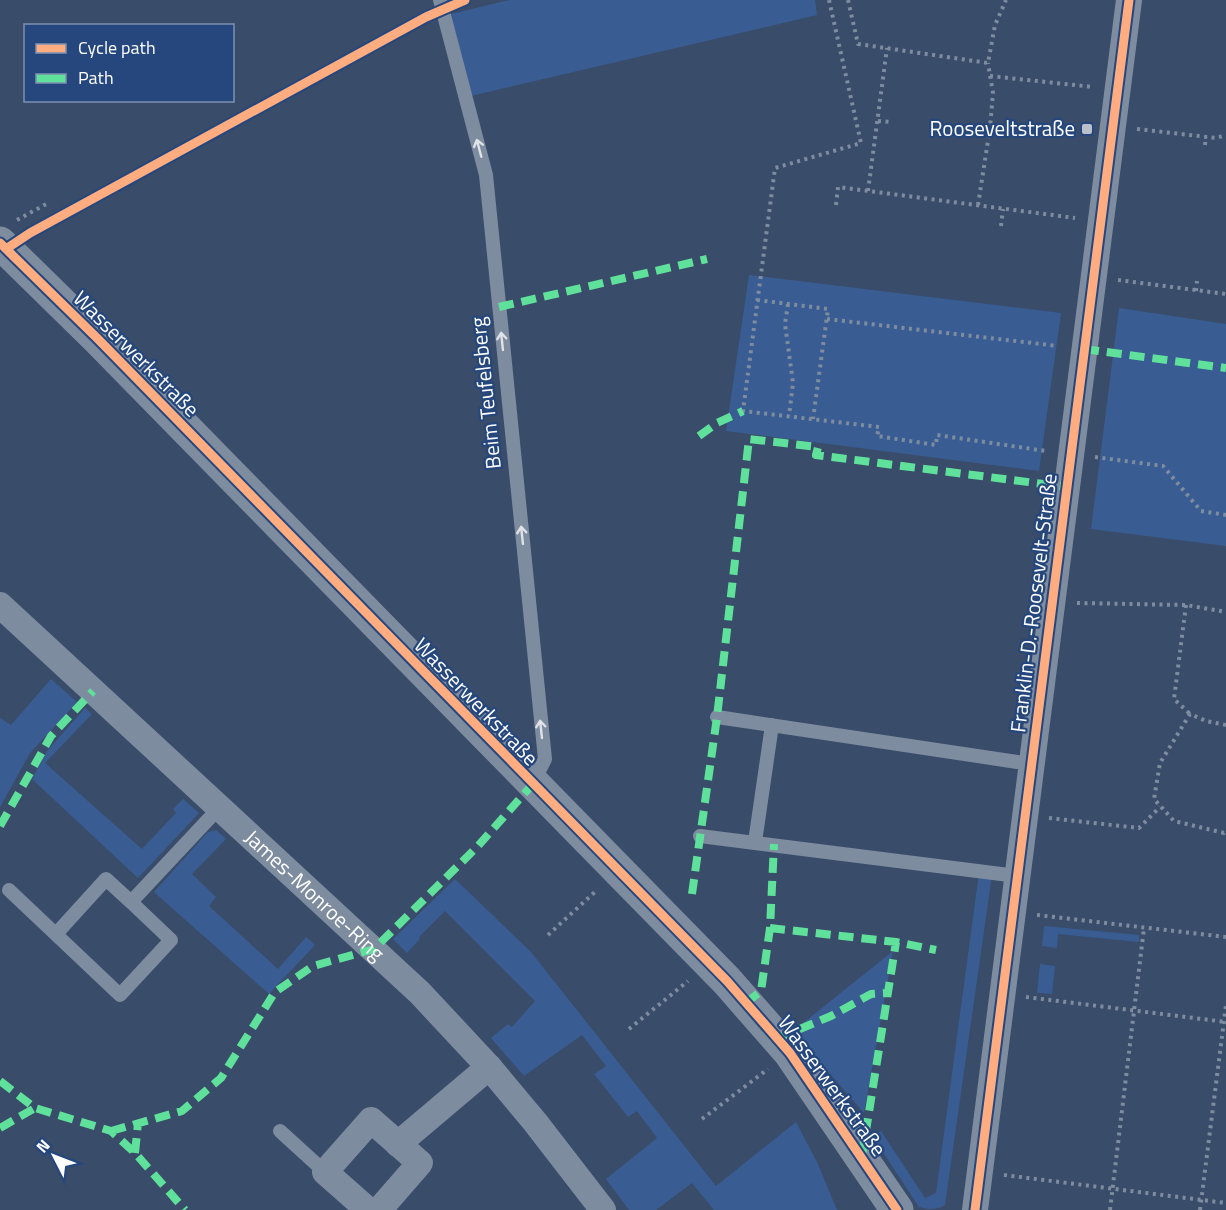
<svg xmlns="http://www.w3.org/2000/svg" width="1226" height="1210" font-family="'Titillium Web',sans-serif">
	<rect width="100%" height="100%" fill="#394c69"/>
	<!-- green -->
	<path fill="#395d93" d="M509,0h306l2,15 -346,81 -20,-82z
		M749,275l312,38 -22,158 -313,-40z
		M1119,308l107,16v222l-135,-17z
		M51,679l26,23 -47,51 -30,54v-89l11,7z
		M85,708l7,6 -47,49 97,86 34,-36 -3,-4 10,-10 16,14 -61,65 -106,-99 15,-28z
		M216,830l10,9 -34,35 24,23 -7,9 69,63 28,-32 9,8 -46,49 -115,-102 54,-60z
		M979,873l13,2 -47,330c-8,5 -16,5 -26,2l-46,-70 8,-6 44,67 11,-5z
		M455,879l76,73 185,234 80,-64 21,40 20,48h-123l-22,-27 -36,27h-27l-23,-31 51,-41 -20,-27 -9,6 -34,-43 12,-8 -24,-31 -58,41 -33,-38 17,-14 4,3 23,-26 -90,-90 -25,25 -1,4 -12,13 -14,-14z
		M1044,926l95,9v7l-81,-8 -1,14 -15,-2z
		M893,951l-29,162 -71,-82z
		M1040,964l15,2 -3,28 -15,-1z"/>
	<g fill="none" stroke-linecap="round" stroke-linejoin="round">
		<!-- path -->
		<path stroke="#7e8ca0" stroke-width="4" stroke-dasharray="3 4.5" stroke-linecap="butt" d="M829,0l32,143 -86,25 -32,243 136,16 -2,9 59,9 1,-10 109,16
			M848,0l10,44 130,19 7,-38 11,-25
			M990,76l103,11
			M878,121l13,1
			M990,128l19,2
			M1137,129l79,9 10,-3
			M1205,145l1,-8
			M868,191l19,-143
			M836,205l2,-18 237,31
			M978,205l12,-77 3,-35 -5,-30
			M17,220l31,-17
			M1001,226l2,-17
			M1118,280l108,14
			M1196,291l1,-10
			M757,300l71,9 -15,110
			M788,304l-3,20 8,59 -4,33
			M827,319l231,27
			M1095,457l68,9 38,45 25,4
			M1077,603l109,2 40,7
			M1186,605l-12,94 16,15
			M1226,725l-20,-4 -16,-7 -30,49 -6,36 20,22 50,12 2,-3
			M1049,818l90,10 21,-21
			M1037,915l189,22
			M548,935l49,-45
			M1026,997l200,25
			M629,1029l59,-48
			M702,1119l66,-50
			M1004,1175l222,28
			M1110,1210l34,-282
			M1200,1210l26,-205"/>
		<!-- service -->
		<path stroke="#7e8ca0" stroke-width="14" d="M440,0l46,175 59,584 -12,24
			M717,717l314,47
			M700,836l317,40
			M755,842l17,-117
			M9,890l111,105 51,-55 -40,-38 88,-94
			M56,934l50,-55 25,23
			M280,1131l45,41"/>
		<!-- minor -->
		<g stroke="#7e8ca0" stroke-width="26">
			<path id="s1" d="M0,605l420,388 69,74 46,55 68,88"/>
			<path d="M398,1144l91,-77"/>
			<path d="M368,1210l-43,-38 46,-52 49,43 -41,47"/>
			<path d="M975,1210l154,-1210"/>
		</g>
		<!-- tertiary -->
		<path stroke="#7e8ca0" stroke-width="33" d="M0,243l98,96 629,642 63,72 107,157"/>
		<!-- quiet -->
		<path stroke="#60e19b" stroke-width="8" stroke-dasharray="15 8" stroke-linecap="butt" d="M499,307l208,-48
			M1084,349l142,19
			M699,436l18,-13 26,-12
			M0,826l51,-90 42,-45
			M692,894l25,-177 32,-278 69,8 -2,8 251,32
			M770,928l126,14 40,8
			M746,1003l15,-12 9,-63 4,-84
			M778,1038l53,-22 40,-22 17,-1
			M0,1081l35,27 76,23 24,22 50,57
			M0,1128l35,-20
			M111,1131l71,-20 39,-33 54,-86 38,-26 61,-17 103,-102 55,-62
			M135,1153l3,-30
			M862,1156l34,-214"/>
		<defs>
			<path id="cycleway" d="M0,243l98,96 629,642 63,72 107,157
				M6,249l24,-16 396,-216 39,-17
				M975,1210l154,-1210"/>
		</defs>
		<!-- cycleway casing -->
		<use href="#cycleway" stroke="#25477d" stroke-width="13"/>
		<!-- cycleway -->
		<use href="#cycleway" stroke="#ffac80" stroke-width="9"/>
	</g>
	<!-- one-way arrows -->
	<defs><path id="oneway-shaft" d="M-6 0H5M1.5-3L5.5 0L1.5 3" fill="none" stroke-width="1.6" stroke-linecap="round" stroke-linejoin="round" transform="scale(1.5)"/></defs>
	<g stroke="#dfe2e7">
		<use href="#oneway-shaft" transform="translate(479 148) rotate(-105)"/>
		<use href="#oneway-shaft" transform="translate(502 341) rotate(-96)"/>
		<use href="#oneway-shaft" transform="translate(522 535) rotate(-96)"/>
		<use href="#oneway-shaft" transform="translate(541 729) rotate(-96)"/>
	</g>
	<!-- markers -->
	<rect fill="#bac0ca" stroke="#25477d" stroke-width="2" x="1081" y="123" width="12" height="12" rx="3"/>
	<g text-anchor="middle" stroke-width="4.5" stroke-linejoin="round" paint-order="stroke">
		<!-- poi labels -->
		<g font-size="21" fill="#fff" stroke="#25477d" text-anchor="end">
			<text x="1075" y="136">Rooseveltstraße</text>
		</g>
		<!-- street labels -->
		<g font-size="21" fill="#fff" stroke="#25477d">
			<text transform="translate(136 354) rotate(45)" y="7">Wasserwerkstraße</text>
			<text transform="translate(486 393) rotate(-96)" y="7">Beim Teufelsberg</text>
			<text transform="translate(1034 603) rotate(-83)" y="7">Franklin-D.-Roosevelt-Straße</text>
			<text transform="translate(476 702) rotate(46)" y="7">Wasserwerkstraße</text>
			<text dy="7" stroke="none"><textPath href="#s1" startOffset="428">James-Monroe-Ring</textPath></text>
			<text transform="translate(832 1086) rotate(54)" y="7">Wasserwerkstraße</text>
		</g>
	</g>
	<!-- legend -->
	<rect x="24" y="24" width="210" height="78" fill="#25477d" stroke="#7c91b1" stroke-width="1.5"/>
	<rect x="36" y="44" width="30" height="9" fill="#ffac80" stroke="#7c91b1" stroke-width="1.5"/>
	<text x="78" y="54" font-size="18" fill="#ffffff">Cycle path</text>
	<rect x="36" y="74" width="30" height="9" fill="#60e19b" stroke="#7c91b1" stroke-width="1.5"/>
	<text x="78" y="84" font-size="18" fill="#ffffff">Path</text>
	<!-- north arrow -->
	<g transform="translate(54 1156) rotate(312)" stroke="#25477d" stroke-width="4.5" paint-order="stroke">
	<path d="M0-4.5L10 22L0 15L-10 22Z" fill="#ffffff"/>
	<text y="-9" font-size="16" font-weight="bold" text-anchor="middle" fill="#ffffff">N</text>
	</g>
</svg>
